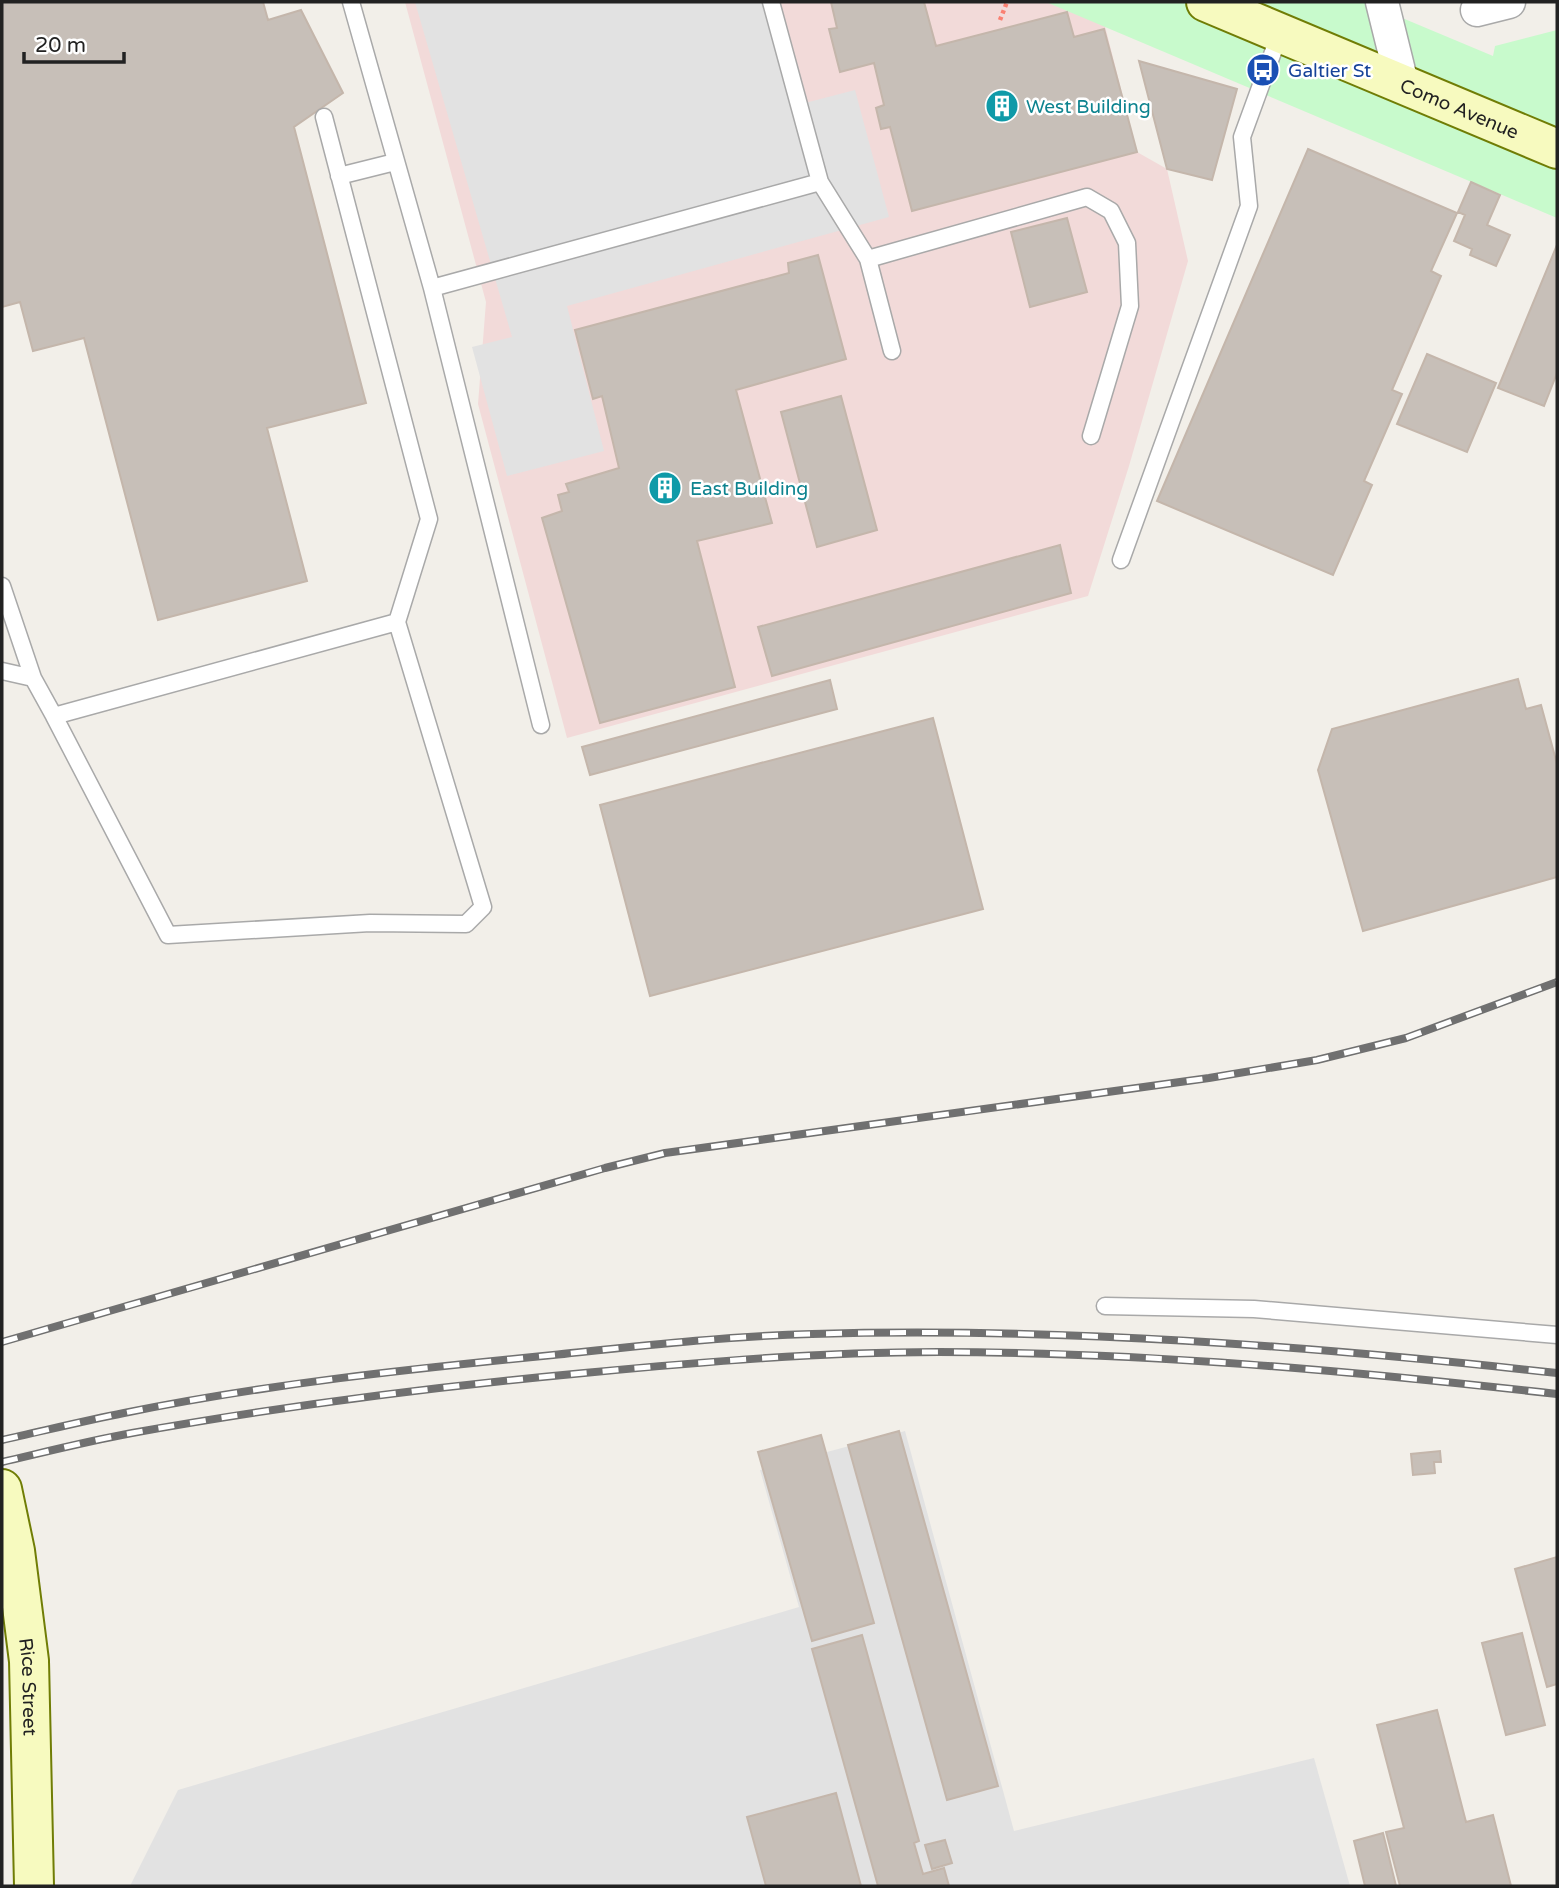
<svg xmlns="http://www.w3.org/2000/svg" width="1559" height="1888" font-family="'Varela Round',sans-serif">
	<rect width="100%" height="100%" fill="#f2efe9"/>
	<!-- commercial -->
	<path fill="#f2dad9" d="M405,2h643l57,24 32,126 30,17 21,92 -59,205 -41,130 -521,142 -89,-334 8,-102z"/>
	<!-- park -->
	<path fill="#c8facc" d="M1046,2h318l129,54 2,-10 62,-16v188z"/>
	<!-- parking -->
	<path fill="#e2e2e2" d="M415,2h362l28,101 50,-13 34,127 -322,89 37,145 -97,25 -35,-129 40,-10z
		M905,1431l109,400 300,-73 36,128h-489l-25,-93 -88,24 18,69h-636l48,-96 621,-183 -39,-137z"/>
	<!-- building -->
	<path fill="#c7bfb8" stroke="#c4b6ab" stroke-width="2" d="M2,2h261l5,18 33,-10 42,83 -49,34 72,276 -99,25 40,153 -149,39 -74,-282 -51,13 -13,-49 -18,5z
		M831,2h93l12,44 131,-34 7,25 30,-8 33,123 -225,59 -22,-84 -9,2 -5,-21 8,-3 -10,-42 -34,9 -11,-43 8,-1z
		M1139,61l98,28 -25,91 -45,-11z
		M1308,149l149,64 -26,58 10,5 -49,114 10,4 -38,87 8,4 -39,90 -176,-74z
		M1471,182l29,13 -13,30 23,10 -14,31 -26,-11 2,-6 -18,-8 11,-26 -7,-3z
		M1067,218l20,74 -57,15 -19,-75z
		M1557,245v128l-13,33 -46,-18z
		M818,255l28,104 -110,31 36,133 -75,18 38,146 -135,36 -58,-205 20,-7 -4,-16 11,-3 -3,-8 53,-16 -17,-72 -9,3 -18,-69 214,-57 -1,-10z
		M1427,354l69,29 -29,69 -70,-28z
		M841,396l36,134 -60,17 -36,-135z
		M1060,545l11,48 -299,83 -14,-49z
		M1518,679l8,30 15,-4 16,59v113l-194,54 -45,-161 14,-41z
		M830,680l7,29 -247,66 -8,-28z
		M933,718l50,191 -333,87 -50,-191z
		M899,1431l99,355 -51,14 -99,-355z
		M821,1435l53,188 -62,18 -54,-189z
		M1440,1451l1,11h-7l1,11 -22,2 -2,-21z
		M1557,1557v127l-10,3 -32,-118z
		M1522,1633l23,92 -39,10 -24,-92z
		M862,1635l57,206 -5,2 9,31 21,-6 5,18h-71l-66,-237z
		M1437,1710l29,112 27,-7 18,71h-111l-14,-54 18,-4 -27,-103z
		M836,1793l25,93h-95l-19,-69z
		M1383,1833l13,53h-31l-11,-45z
		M945,1840l7,23 -20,6 -7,-24z"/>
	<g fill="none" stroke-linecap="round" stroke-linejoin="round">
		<defs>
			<path id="service" d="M351,2l81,286 109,437
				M771,2l49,180 48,77 24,92
				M339,176l56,-14
				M868,259l219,-62 24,14 16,32 3,63 -39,130
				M432,288l388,-106
				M1121,560l128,-354 -7,-69 38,-104
				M2,586l31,92 21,38 343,-94 32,-103 -105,-402
				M2,671l31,7
				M54,716l114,219 202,-12 96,1 17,-17 -86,-285
				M1105,1306l149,3 303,26"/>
			<path id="minor" d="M1382,2l20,81
				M1477,10l32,-8"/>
			<g id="secondary">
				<path id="s1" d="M1206,2l351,147"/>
				<path id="s2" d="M2,1489l13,62 14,110 5,225"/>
			</g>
		</defs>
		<!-- service casing -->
		<use href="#service" stroke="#a9a9a9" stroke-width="19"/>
		<!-- minor casing -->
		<use href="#minor" stroke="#a9a9a9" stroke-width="35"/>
		<!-- secondary casing -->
		<use href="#secondary" stroke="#707d05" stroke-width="42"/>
		<!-- path -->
		<path stroke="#fa8072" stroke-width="4.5" stroke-dasharray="3.5 3.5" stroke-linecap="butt" d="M1000,20l7,-18"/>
		<!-- service -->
		<use href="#service" stroke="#fff" stroke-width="16"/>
		<!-- minor -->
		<use href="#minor" stroke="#fff" stroke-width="32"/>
		<!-- secondary -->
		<use href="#secondary" stroke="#f7fabf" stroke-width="38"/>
		<defs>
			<path id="rail" d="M2,1342l603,-174 60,-15 544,-75 108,-18 89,-22 151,-56
				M2,1440c41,-9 81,-19 122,-27 142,-29 286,-44 429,-58 86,-9 173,-19 259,-21 249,-7 498,12 745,39
				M2,1462c43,-10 86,-21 130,-29 150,-27 301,-46 452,-60 117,-11 236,-21 354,-21 207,0 413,19 619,42"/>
		</defs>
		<!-- rail casing -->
		<use href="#rail" stroke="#707070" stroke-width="8"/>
		<!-- rail -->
		<use href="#rail" stroke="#fff" stroke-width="5" stroke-dasharray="16" stroke-linecap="butt"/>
	</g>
	<!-- icons -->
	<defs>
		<symbol id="bus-disc" viewBox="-11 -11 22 22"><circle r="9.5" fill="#1a4fb4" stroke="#fff"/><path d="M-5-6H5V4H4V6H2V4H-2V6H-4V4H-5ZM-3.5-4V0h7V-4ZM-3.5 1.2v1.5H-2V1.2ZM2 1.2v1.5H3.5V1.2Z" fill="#fff"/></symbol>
		<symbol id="building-disc" viewBox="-11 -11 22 22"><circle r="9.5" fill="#0f9aa8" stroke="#fff"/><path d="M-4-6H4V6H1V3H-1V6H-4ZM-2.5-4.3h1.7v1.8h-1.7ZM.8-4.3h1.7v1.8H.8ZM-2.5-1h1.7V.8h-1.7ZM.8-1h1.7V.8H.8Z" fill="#fff"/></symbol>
	</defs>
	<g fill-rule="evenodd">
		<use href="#bus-disc" x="1244" y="51" width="38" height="38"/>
		<use href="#building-disc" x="983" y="87" width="38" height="38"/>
		<use href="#building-disc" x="646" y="469" width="38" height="38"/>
	</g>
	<g text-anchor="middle" stroke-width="5" stroke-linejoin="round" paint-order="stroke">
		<!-- transit labels -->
		<g font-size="19" fill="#164399" stroke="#fff" text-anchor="start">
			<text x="1288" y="77">Galtier St</text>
		</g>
		<!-- culture labels -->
		<g font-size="19" fill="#0d838f" stroke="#fff" text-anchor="start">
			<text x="1026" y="113">West Building</text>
			<text x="690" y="495">East Building</text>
		</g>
		<!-- street labels -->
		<g font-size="19" fill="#222" stroke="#fff">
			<text dy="7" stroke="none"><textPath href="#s1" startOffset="275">Como Avenue</textPath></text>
			<text dy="7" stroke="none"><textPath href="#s2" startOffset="200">Rice Street</textPath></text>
		</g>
	</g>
	<!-- border -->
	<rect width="1559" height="1888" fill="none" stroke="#222222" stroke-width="7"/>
	<!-- scale -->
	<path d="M24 52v10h100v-10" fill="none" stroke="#222222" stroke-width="3.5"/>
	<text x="35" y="52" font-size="21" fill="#222222" stroke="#ffffff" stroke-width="5" paint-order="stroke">20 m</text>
</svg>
